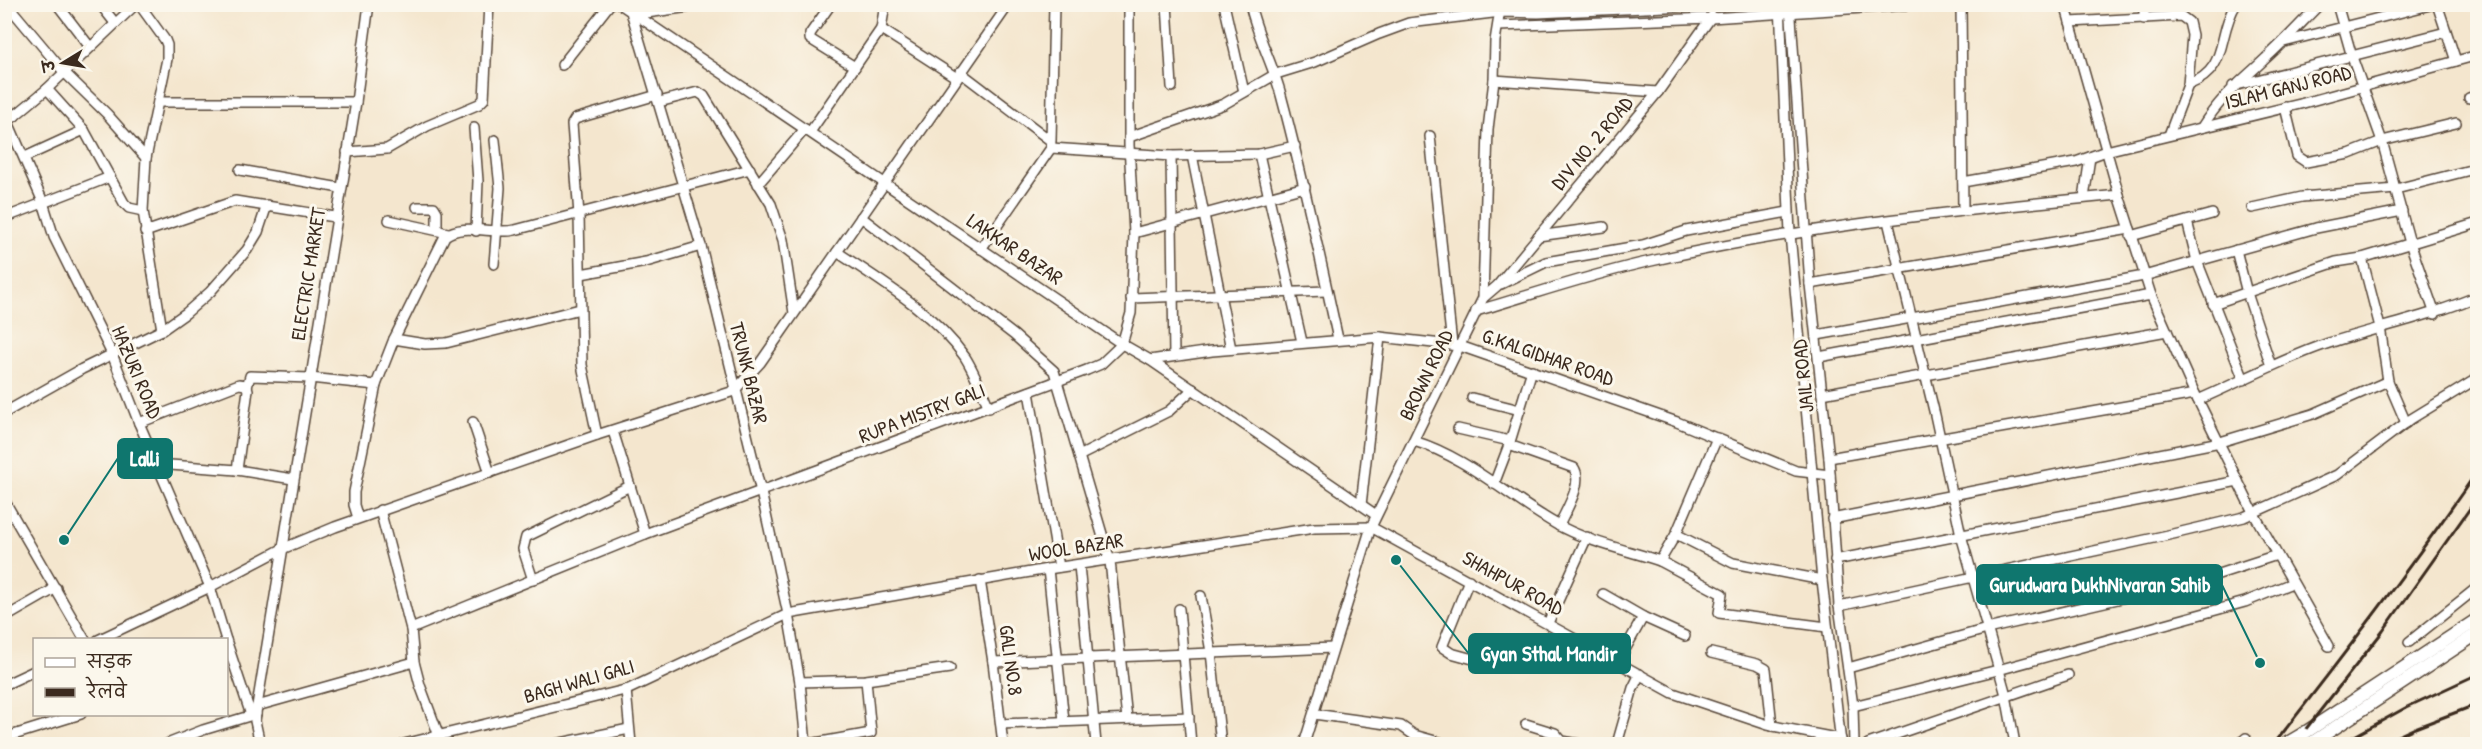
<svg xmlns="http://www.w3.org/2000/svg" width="2482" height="749" viewBox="0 0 2482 749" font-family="'Patrick Hand','Playpen Sans Deva',sans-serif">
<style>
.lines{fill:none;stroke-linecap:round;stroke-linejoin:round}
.minor-casing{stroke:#574638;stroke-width:12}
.major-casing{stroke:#574638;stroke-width:15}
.minor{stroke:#fff;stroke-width:9}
.major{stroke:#fff;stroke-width:12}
.rail{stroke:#3b2a1e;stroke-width:3}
.major-bridge-casing{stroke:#574638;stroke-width:15;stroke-linecap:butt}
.major-bridge{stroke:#fff;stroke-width:12}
.labels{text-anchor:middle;stroke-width:6;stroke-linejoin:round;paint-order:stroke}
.street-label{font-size:20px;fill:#3b2a1e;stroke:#fbf7ec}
.leader{fill:none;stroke:#0f766e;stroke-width:2}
.callout-dot{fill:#0f766e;stroke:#fbf7ec;stroke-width:2}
.callout{fill:#0f766e;stroke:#0f766e;stroke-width:2}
.callout-label{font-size:21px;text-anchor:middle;font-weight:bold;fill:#fff}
</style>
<rect width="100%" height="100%" fill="#fbf7ec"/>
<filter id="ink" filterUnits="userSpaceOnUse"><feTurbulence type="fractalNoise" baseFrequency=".0167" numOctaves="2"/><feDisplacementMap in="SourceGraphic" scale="12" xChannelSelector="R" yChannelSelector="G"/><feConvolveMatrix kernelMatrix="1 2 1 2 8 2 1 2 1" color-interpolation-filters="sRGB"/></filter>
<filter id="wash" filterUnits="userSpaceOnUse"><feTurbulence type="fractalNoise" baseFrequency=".008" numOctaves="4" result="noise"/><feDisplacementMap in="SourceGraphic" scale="24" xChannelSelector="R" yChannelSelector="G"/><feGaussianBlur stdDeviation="1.35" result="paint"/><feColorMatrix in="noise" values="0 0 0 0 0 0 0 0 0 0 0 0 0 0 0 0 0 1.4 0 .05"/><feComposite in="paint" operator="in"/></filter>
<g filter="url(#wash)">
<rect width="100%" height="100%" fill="#f4e6ce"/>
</g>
<g filter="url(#ink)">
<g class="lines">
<g class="minor-casing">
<g id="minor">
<polyline points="7,4 64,72 107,114 146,158"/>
<polyline points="57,4 90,47"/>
<polyline points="100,4 115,23"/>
<polyline points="139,4 165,40 167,45 167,59 146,158 143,211 162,330"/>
<polyline points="620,4 1122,344 1150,360 1376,515"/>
<polyline points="831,4 810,34 810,39 855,67"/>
<polyline points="1167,4 1172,87"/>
<polyline points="1224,4 1244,92"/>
<path d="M1250 4C1257 36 1273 64 1281 95 1303 176 1320 258 1338 339"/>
<polyline points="1780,4 1790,234 1822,580 1841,743"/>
<polyline points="1790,4 1810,284 1829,458 1839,606 1853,706 1854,744"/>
<polyline points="1961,4 1963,210"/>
<polyline points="2144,4 2144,19"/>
<polyline points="2337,4 2352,57 2382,141 2410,243 2435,314"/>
<polyline points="2437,4 2456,61"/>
<polyline points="632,15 701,246 761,492 788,614 800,682 806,744"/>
<polyline points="632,15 711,4"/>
<polyline points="2070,22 2181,16 2189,22 2192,35 2188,85 2169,135"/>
<polyline points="1498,26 1711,18 1925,4"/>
<polyline points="881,29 957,78"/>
<polyline points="2284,42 2434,4"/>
<polyline points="562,65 610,4"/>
<polyline points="960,72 1051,141 1054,4"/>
<polyline points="1494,80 1658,92"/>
<path d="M2188 85C2230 69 2216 36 2236 4"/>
<polyline points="2233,86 2446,32"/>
<polyline points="47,89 84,130 124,203 129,208 143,211"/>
<polyline points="2469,98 2478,95"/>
<polyline points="158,102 356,102"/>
<polyline points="659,102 698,92 704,96 771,204 783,240 794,313"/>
<polyline points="4,105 15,116"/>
<polyline points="2285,107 2297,156 2306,162 2349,154 2382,141 2456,123"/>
<polyline points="8,122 43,202 54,237 112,354 139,423 210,587 226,640"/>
<polyline points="5,124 47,89 136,4"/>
<path d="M2202 127C2222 95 2240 83 2266 58 2285 41 2302 22 2320 4"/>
<polyline points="474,128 478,181 476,231"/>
<polyline points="810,132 881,29 885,4"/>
<polyline points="1430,136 1452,345"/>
<polyline points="1129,137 1224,104 1276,74 1315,62 1379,34 1409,23 1501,12 1538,13 1730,4"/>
<polyline points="1051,148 1171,156 1259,154 1295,146"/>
<polyline points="347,152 387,149 427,126 479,104 484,99 489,4"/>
<polyline points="1259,154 1302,342"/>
<polyline points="1192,155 1231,349"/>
<polyline points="1171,156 1174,356"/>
<polyline points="25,157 84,130"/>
<polyline points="240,170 340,188"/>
<polyline points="1963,182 2076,162 2106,151 2300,104 2478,55"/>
<polyline points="758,184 805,129"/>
<polyline points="2119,195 2151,295 2195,394 2253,512 2329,646"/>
<polyline points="2084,198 2090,157"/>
<polyline points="417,207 434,207 437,212 437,230"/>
<polyline points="2252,208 2302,197 2396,189 2478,168"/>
<polyline points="861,217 1014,335 1054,371 1110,561 1127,719"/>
<polyline points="4,218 110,177"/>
<polyline points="389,220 448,233"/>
<polyline points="1888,221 1935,415 1961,535 2006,695 2015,744"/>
<polyline points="2187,221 2197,261 2244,380"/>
<polyline points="145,232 235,201 335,217"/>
<polyline points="1134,233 1305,187"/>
<polyline points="1538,236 1604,227"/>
<polyline points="2131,236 2212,214"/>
<polyline points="981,249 1051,148 1051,144"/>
<polyline points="2236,250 2247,293 2271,366"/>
<path d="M837 252C882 282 933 312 965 357 975 373 982 391 989 408"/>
<polyline points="2362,258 2380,327 2388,381 2406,423"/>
<polyline points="494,264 500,188 495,140"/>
<polyline points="581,274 646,262 701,246"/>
<polyline points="1501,284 1546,262 1643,245 1686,231 1788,212"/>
<polyline points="1810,284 2130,229"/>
<polyline points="1131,298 1327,291"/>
<polyline points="1483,298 1497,286 1658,92 1712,16"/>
<polyline points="2213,304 2336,262 2362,258 2478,223"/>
<path d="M1476 311C1534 294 1592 274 1651 261 1805 226 1962 210 2119 195L2065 4"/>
<polyline points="1817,335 2144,276 2316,228 2402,211"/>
<polyline points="394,339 425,344 446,343 580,309"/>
<polyline points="1819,357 2151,295"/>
<polyline points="1150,360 1212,351 1380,337 1460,346 1677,422 1796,471 1830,475"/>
<polyline points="247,387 250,376 310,378 376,385"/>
<polyline points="1029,392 1059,567"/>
<polyline points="1822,394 2167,331"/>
<polyline points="1472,398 1520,410"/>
<path d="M2198 400C2242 381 2284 358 2329 343 2378 327 2429 317 2478 296"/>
<polyline points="4,413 82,369 162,330 186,313 210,292 247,250 258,232 267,205"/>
<polyline points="473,422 490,473"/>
<polyline points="139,423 239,384 246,385 248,390 237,470"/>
<polyline points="1458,429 1510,441"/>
<polyline points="613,431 645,534"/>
<polyline points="597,435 582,365 579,215 572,124 575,119 657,95"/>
<polyline points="1717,438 1676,534 1733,563 1822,580"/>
<path d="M1414 441C1467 457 1508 497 1556 524 1587 542 1627 550 1660 561"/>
<path d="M1509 445 1574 468C1584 484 1565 511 1559 526"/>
<polyline points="1079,456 1169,411 1193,389"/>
<polyline points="1829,458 2195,394"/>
<polyline points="157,464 237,470 293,479"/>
<polyline points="1494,484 1509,445 1532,370"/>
<polyline points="4,500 85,640"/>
<polyline points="1361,505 1380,337"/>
<polyline points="380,510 411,629 414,662 420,685 442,744"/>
<path d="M358 518 354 505V492L376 385 394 339 445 236C463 222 493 235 515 230L750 169"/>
<polyline points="1832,519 2220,442 2313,414 2388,381"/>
<polyline points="1676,534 1660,561 1722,594 1719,613 1827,627"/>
<polyline points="1835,560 2238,481"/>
<polyline points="1079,565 1096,744"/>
<polyline points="1048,569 1064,721"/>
<polyline points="533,580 523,549 526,537 630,486"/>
<polyline points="980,580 993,662 1003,744"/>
<polyline points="1469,580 1442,647 1451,653 1491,664"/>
<polyline points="1603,594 1643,617 1618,662"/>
<polyline points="1201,596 1211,652 1221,744"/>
<polyline points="1839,606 2173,534 2244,517 2337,475 2411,419 2478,378"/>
<polyline points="1179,609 1191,744"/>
<polyline points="1643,617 1685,636"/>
<polyline points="4,618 56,588"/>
<polyline points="1548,623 1587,537"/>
<polyline points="411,629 645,534 1087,370 1101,364 1122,344 1131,313 1134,233 1129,145 1129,4"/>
<polyline points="98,640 210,587 282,549 335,527 597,435 734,391 760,363 1009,4"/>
<polyline points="226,640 251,715"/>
<polyline points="2409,642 2478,587"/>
<polyline points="1711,653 1757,664 1766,669 1772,726"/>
<polyline points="993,662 1333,648"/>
<polyline points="1848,668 1987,629 2200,580 2277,555"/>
<polyline points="800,682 866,680 950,668"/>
<polyline points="4,685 34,671"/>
<polyline points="626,690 631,744"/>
<polyline points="257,706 414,662"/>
<polyline points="1853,706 1998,670 2245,602 2292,583"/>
<polyline points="1314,714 1401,726 1414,735 1446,744"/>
<polyline points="1001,724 1189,717"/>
<polyline points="1526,724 1555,733 1562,741 1579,744"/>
<polyline points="4,738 81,714"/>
<polyline points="167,744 203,730 256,714"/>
<polyline points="260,744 255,721 257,706 356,102 369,4"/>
<polyline points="404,744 629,689 788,614 1048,569 1314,528 1371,527 1673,693 1768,725 1841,739"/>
<polyline points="556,744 629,729"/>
<polyline points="810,744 871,733 866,680"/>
<polyline points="1304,744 1371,527 1483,298 1488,129 1494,80 1495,41 1501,4"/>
<polyline points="1617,744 1633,688 1640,674"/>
<polyline points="1868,744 2068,675"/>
<polyline points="2239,744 2246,738"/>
</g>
</g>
<g class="major-casing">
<g id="major">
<polyline points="2303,734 2478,619"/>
<polyline points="2310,744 2478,633"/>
</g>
</g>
<use href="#minor" class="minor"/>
<use href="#major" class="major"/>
<g class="rail">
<path d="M2274 744C2344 655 2413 565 2478 470"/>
<polyline points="2294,744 2383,631 2478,497"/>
<polyline points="2340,744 2407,707 2478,674"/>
<polyline points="2380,744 2415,728 2478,704"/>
</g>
<g class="major-bridge-casing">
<polyline id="major-bridge" points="2286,744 2303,734"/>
</g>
<use href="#major-bridge" class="major-bridge"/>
</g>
</g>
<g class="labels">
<g class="street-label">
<text transform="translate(2288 87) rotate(-14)" y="7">ISLAM GANJ ROAD</text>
<text transform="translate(1592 143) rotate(-50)" y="7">DIV NO. 2 ROAD</text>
<text transform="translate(1015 249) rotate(34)" y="7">LAKKAR BAZAR</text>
<text transform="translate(308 274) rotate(-81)" y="7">ELECTRIC MARKET</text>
<text transform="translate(1548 357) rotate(19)" y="7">G.KALGIDHAR ROAD</text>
<text transform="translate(137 372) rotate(67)" y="7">HAZURI ROAD</text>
<text transform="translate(749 373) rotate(76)" y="7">TRUNK BAZAR</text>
<text transform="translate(1426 375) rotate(-64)" y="7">BROWN ROAD</text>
<text transform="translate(1803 376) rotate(-96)" y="7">JAIL ROAD</text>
<text transform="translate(922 413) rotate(-21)" y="7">RUPA MISTRY GALI</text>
<text transform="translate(1076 547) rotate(-9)" y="7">WOOL BAZAR</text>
<text transform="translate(1513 583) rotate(29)" y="7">SHAHPUR ROAD</text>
<text transform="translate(1011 660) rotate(82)" y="7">GALI NO.8</text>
<text transform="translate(579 681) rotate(-16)" y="7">BAGH WALI GALI</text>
</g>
</g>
<path class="leader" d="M64 540L118 458M2260 663L2222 585M1396 560L1469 654"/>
<g class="callout-dot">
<circle cx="64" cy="540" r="6"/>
<circle cx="2260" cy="663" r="6"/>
<circle cx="1396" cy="560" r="6"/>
</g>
<g class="callout">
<rect x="118" y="439" width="54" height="39" rx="6"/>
<rect x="1977" y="565" width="245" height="39" rx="6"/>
<rect x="1469" y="634" width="161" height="39" rx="6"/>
</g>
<g class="callout-label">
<text x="145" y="466">Lalli</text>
<text x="2100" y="592">Gurudwara DukhNivaran Sahib</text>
<text x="1549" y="661">Gyan Sthal Mandir</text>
</g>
<rect width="2482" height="749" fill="none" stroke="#fbf7ec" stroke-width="24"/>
<rect x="33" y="638" width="195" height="78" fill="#fbf7ec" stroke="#aea59a" stroke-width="1.5"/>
<rect x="45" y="658" width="30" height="9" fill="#ffffff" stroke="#aea59a" stroke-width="1.5"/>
<text x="87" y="668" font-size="18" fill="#3b2a1e">सड़क</text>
<rect x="45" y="688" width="30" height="9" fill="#3b2a1e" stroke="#aea59a" stroke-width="1.5"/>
<text x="87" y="698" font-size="18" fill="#3b2a1e">रेलवे</text>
<g transform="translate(63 63) rotate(259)" stroke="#fbf7ec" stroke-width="4.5" paint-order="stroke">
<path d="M0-4.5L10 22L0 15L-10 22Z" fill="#3b2a1e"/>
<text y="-9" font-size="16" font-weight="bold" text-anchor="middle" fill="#3b2a1e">उ</text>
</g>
</svg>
